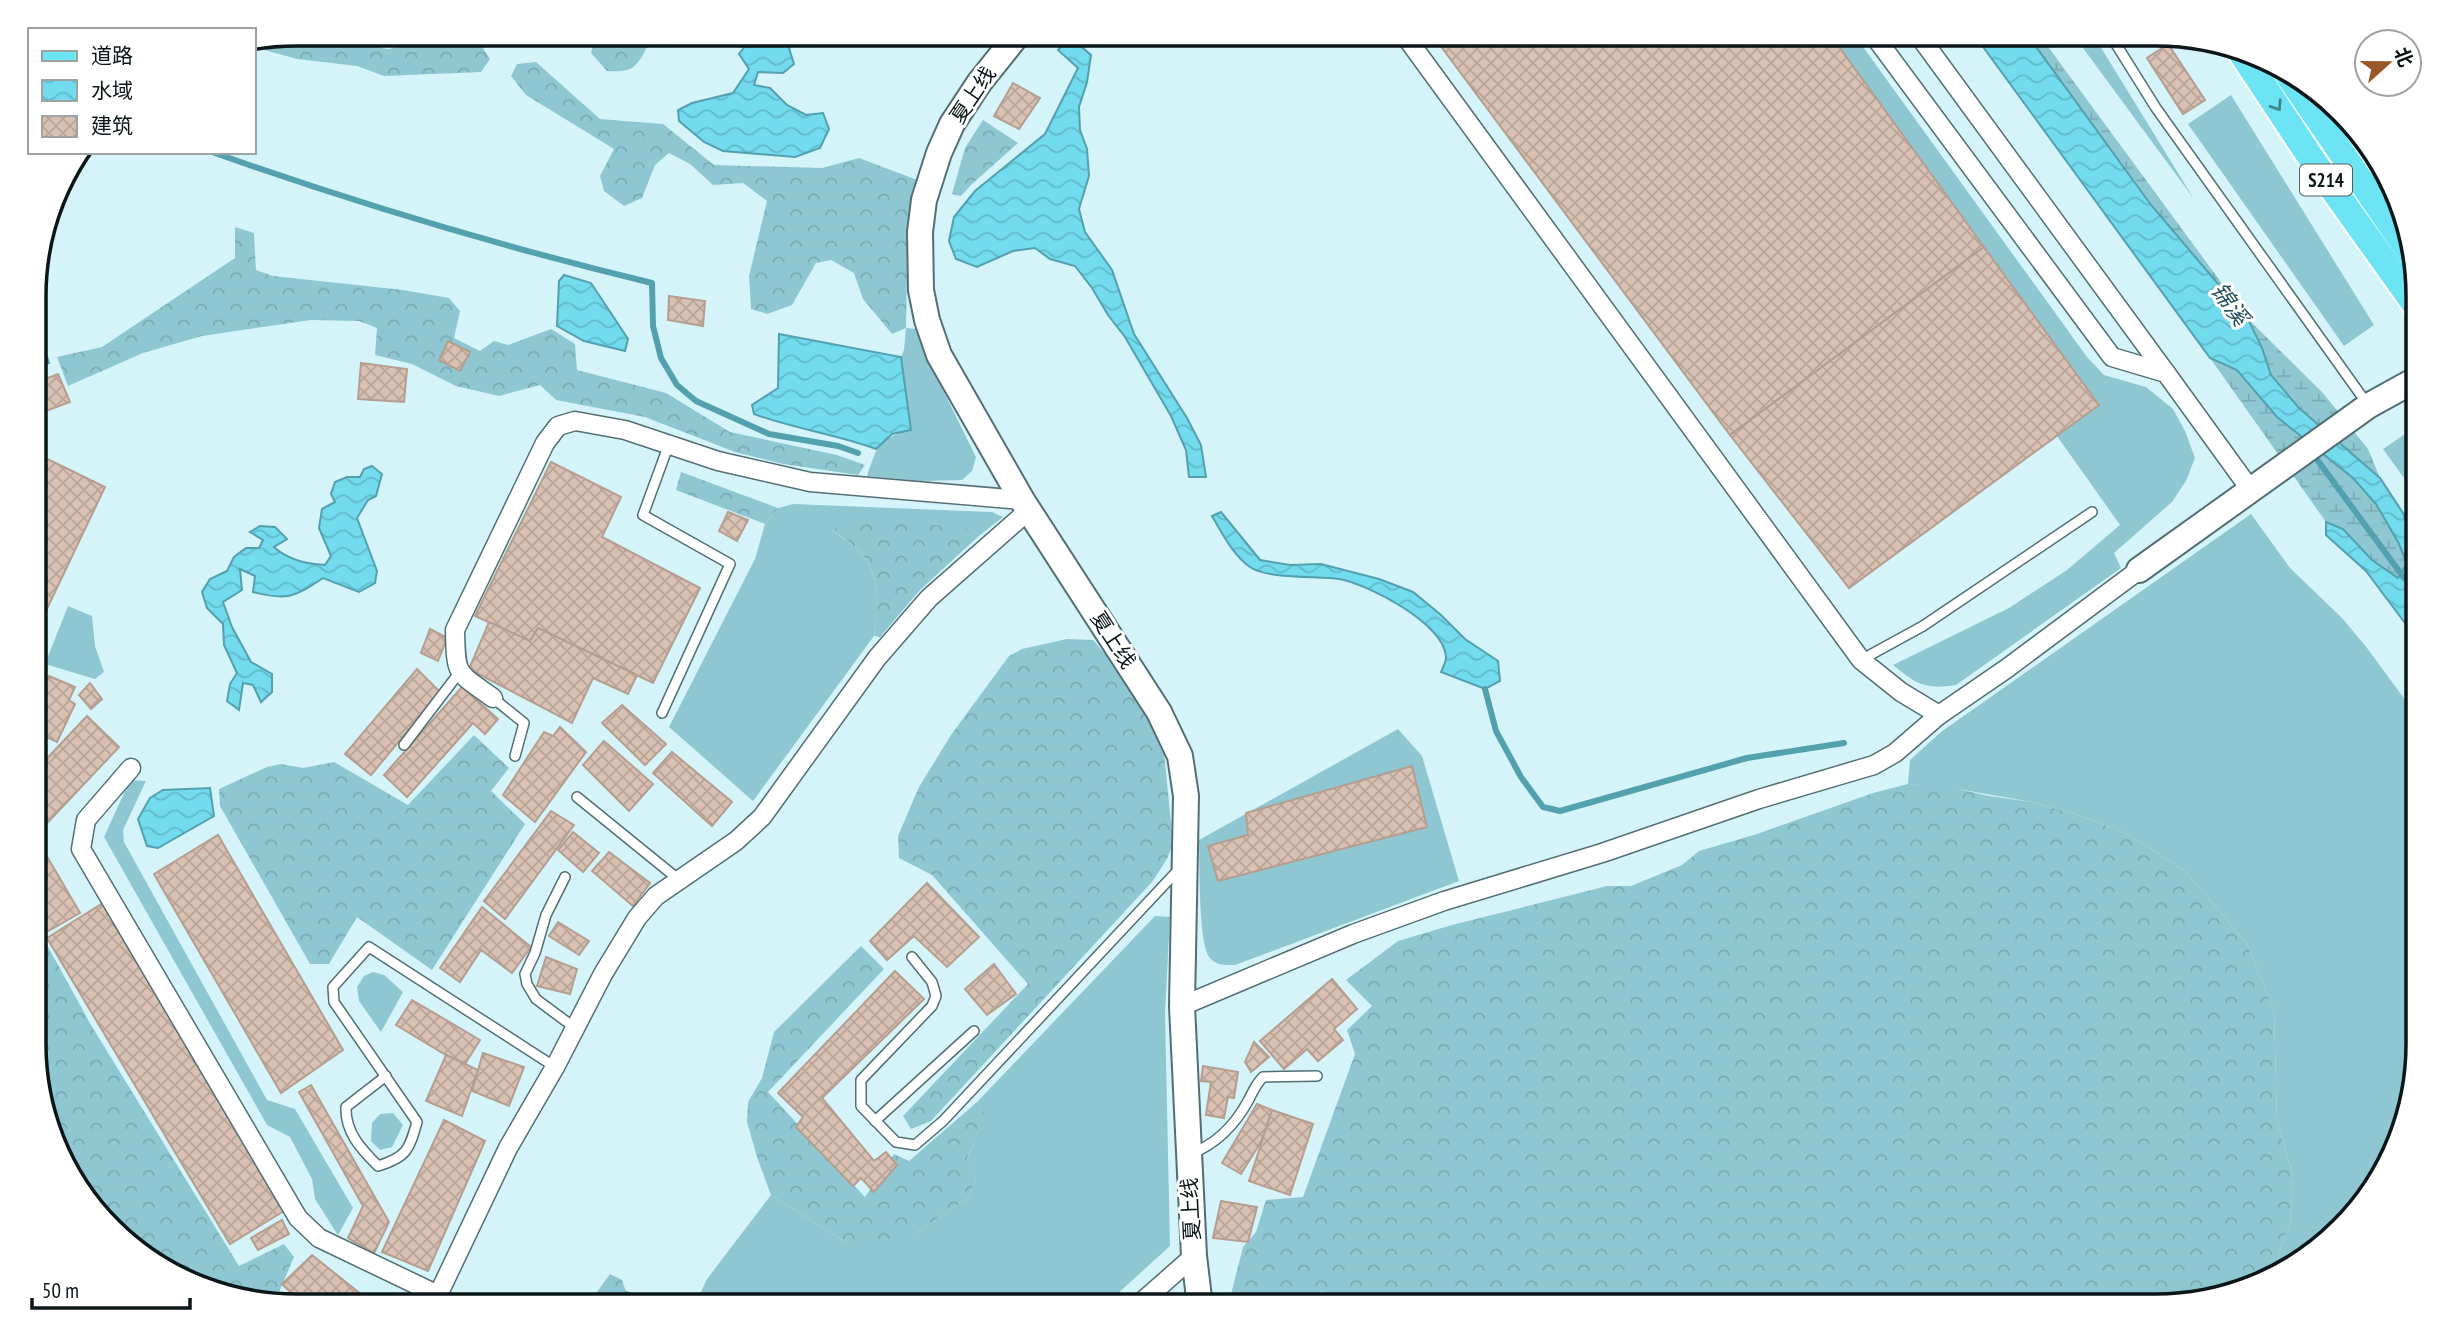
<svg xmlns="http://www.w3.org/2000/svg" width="2451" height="1340" viewBox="0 0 2451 1340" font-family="'PT Sans Narrow','Noto Sans SC',sans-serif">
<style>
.grass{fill:#8ec7d2}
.forest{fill:url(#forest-crowns)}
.wetland{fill:url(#wetland-marsh)}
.water{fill:url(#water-waves);stroke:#53a0ae;stroke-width:2}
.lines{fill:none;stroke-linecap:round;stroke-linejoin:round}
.stream{stroke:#53a0ae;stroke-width:6}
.building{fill:url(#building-cross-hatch);stroke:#b49e90;stroke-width:2}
.lane-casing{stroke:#536f74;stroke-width:12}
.street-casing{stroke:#536f74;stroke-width:21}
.secondary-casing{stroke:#536f74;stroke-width:28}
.primary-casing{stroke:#fff;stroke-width:30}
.lane{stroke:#fff;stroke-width:9}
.street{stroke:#fff;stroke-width:18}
.secondary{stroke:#fff;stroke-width:24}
.primary{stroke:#6ce4f4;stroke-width:26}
.oneway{stroke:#408791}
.labels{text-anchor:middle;stroke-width:6;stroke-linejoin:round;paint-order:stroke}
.shield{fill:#fff;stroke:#545c5d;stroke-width:2}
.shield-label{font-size:19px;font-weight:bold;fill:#0b1618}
.street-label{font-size:21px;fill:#0b1618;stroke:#fff}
.water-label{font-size:23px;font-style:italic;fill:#24525a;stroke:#fff}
.rim{fill:none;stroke:#0b1618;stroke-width:3.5}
</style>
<defs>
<pattern id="forest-crowns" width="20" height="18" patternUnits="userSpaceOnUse" patternTransform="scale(1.75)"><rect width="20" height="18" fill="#8ec7d2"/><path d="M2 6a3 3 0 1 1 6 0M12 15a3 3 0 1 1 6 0" fill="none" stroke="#79aab4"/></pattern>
<pattern id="wetland-marsh" width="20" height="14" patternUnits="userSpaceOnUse" patternTransform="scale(1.75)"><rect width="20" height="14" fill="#8ec7d2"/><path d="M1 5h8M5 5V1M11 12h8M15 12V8" fill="none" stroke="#79aab4"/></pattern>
<pattern id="water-waves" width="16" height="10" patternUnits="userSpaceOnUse" patternTransform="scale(1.75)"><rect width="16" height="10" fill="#72dbee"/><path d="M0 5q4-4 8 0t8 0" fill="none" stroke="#61bbcb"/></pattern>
<pattern id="building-cross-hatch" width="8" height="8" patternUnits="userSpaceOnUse" patternTransform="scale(1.75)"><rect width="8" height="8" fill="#d8c1b2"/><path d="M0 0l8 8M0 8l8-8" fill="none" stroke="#b8a598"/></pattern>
</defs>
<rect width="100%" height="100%" fill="#d5f4fa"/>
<g class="grass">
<path d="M1829 33H1853L2087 357 2104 375 2146 387 2173 409 2185 431 2195 458 2186 481 2172 502 2114 553 2121 568 1956 685C1925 690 1916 684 1893 665L2009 608 2067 570 2120 525 2057 436 2099 404Z"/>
<polygon points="2072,33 2092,33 2194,199"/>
<polygon points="2231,95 2374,325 2344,346 2188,124"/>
<path d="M906 328 917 329 937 378 976 457 972 471 962 480 922 481 867 476C877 447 878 438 911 430L901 357 904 350Z"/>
<polygon points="2417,426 2417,496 2383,449"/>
<path d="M793 504 992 512 1003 517 980 535 969 529 832 530C840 537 851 543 859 551 881 573 879 608 874 636L753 801 669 727 755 559 765 524 778 508Z"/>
<polygon points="2251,514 2290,568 2343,619 2367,648 2417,716 2417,1061 2383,1175 2301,1263 2281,1273 2278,1255 2290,1224 2293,1176 2277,1121 2274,1011 2247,943 2184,870 2125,833 2078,815 2032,802 1952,788 1908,784 1910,760 1941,732"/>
<polygon points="68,606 92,616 95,646 104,672 95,679 45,664"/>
<path d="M1398 729 1422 756 1459 881 1235 965C1225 965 1217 966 1210 958 1198 944 1200 862 1199 840Z"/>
<polygon points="130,780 146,781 123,830 124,842 267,1100 295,1109 353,1208 338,1235 315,1199 312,1179 290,1137 267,1125 104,837"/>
<polygon points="1155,916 1170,917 1165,1013 1170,1246 1103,1307 713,1307 700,1294 707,1279 771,1195 850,1245 916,1233 968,1198 976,1179 967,1160 985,1115 977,1102"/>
<polygon points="373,972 384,975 403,992 381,1032 359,1001 357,987 364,976"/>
<polygon points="393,1113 403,1125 392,1147 380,1150 371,1141 372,1123 380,1114"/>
<polygon points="1323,1291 1333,1306 1298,1306"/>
</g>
<g class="forest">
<polygon points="295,33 317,33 320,37 388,49 460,37 481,45 490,59 481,72 384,76 357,66 297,59 254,47 254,41"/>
<path d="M596 33H706L670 45H648C637 67 633 73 607 71L591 53Z"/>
<polygon points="536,62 600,119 663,124 714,165 822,168 859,158 920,181 908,219 906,328 892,334 863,299 854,273 831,260 816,263 792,305 767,314 751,309 749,276 767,201 743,183 713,185 690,164 669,153 655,165 642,198 624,206 604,191 600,176 614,149 526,95 511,76 517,64"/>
<polygon points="983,120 1018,143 971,185 961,196 952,194 965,148"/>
<polygon points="2350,128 2374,150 2389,180"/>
<polygon points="235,227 254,233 256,270 273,276 403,290 449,298 460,311 454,338 480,351 494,341 508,345 551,329 575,344 577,370 666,393 730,432 837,455 865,465 858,475 783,464 735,452 645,417 556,400 540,385 499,396 456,386 412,364 375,355 377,328 359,321 311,320 202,336 143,353 68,386 57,357 102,347 235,258"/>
<polygon points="681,472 778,508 765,524 676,490"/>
<path d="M873 518 969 529 980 535 920 590 880 637 874 636C879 608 881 573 859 551 851 543 841 537 832 530L856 519Z"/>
<polygon points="1067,639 1093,640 1107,656 1137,699 1164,752 1173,844 1167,859 1152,882 931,1121 911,1129 903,1116 1028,984 932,875 899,858 898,836 919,787 951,735 1009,656 1022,649"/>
<polygon points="474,735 509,768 491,791 525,824 432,970 357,917 329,964 310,964 220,806 219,789 267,767 281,764 303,768 334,762 408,805"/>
<polygon points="1908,784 1945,786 1989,796 2032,802 2078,815 2125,833 2184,870 2247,943 2274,1011 2277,1121 2293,1176 2290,1224 2278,1255 2281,1273 2240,1293 2172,1306 1333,1306 1322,1291 1298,1306 1228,1306 1243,1247 1256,1232 1266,1200 1303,1197 1355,1054 1347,1030 1372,1006 1346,980 1398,941 1452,925 1607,886 1631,886 1682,865 1699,851 1757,834 1873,793"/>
<polygon points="35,923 91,1025 239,1266 284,1244 294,1257 274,1304 228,1298 165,1272 78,1191 35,1079"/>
<polygon points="861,946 884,969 768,1092 865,1197 894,1154 909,1161 977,1102 986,1115 967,1159 976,1179 968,1198 916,1233 881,1246 850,1245 771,1195 757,1157 747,1122 748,1102 762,1078 774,1032"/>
<polygon points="610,1274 622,1280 626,1292 614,1307 586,1307"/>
</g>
<g class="wetland">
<polygon points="2026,33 2038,33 2248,319 2322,392 2368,449 2380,478 2299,408 2271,375 2262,348 2248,319 2151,205"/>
<polygon points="2210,358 2237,370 2277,417 2353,478 2376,504 2398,542 2407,563 2398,579 2372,560 2343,529 2326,522"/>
</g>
<g class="water">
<polygon points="768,33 780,36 788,45 794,64 783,73 758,72 754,85 770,88 787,105 806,115 823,113 829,129 820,148 795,157 723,151 704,142 679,121 678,110 692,103 733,93 749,69 739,54 750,40"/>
<polygon points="1973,33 2026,33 2151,205 2248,319 2262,348 2271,375 2299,408 2380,478 2403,513 2417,549 2417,639 2366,571 2326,535 2326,522 2343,529 2372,560 2398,578 2407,563 2398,542 2376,504 2353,478 2277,417 2237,370 2210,358"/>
<polygon points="1070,37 1091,55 1087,82 1079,107 1080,130 1087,149 1089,176 1079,209 1085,232 1112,270 1134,334 1187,418 1201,445 1206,477 1189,477 1186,450 1171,416 1125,337 1108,315 1092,288 1075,266 1050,259 1035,248 1013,251 977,267 956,259 949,241 954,217 975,191 1045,134 1078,68 1058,50"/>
<polygon points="564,275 591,283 628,339 625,351 584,341 557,326 559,281"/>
<polygon points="35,319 49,363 35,369"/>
<path d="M779 334 901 357 911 430 892 434 876 449C836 434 794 429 754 414L752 405 778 388Z"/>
<path d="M372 466 382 474 376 496 368 500 357 518 377 571 375 583 359 592 323 578C295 597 287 601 253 592L255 576 240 569 242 590 223 602 232 627 251 662 272 674V692L261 702 253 685 243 683 239 710 227 701 230 684 237 673 224 645 223 624 207 608 202 592 210 579 227 571 234 557 246 548H259L263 540 250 532 260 526 275 527 287 539 274 547C288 560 306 564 325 565L331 556 319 528 322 509 335 502 331 494 335 482 347 477H360L364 469Z"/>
<path d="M1221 512 1260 560 1290 565 1321 564 1379 579 1413 592 1441 615 1465 639 1498 661 1500 681 1485 689 1441 672C1443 668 1446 661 1446 657 1445 624 1368 584 1339 579 1318 576 1266 579 1250 567 1233 555 1222 533 1212 516Z"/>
<polygon points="210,788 214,816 158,848 147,846 138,819 150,798 163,790"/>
<polygon points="626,1292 644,1298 653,1307 614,1307"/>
</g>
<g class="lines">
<g class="stream">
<path d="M212 152C356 203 503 247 652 283L653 326 661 358 677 385 696 401 769 434 838 446 858 453"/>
<polyline points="2313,454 2404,578"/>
<polyline points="1485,689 1496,731 1521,777 1543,807 1560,811 1747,758 1844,743"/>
</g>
</g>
<g class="building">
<polygon points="1431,33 1829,33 1984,247 1730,435"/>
<polygon points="2130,33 2155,33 2138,44"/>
<polygon points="2168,44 2205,100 2183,114 2147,58"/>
<polygon points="1013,83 1040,98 1019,129 994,116"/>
<polygon points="1984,247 2099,405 1849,588 1730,435"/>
<polygon points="669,296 705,301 703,326 668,320"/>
<polygon points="448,341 470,352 460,371 439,360"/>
<polygon points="361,363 407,369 404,402 358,399"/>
<polygon points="58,374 70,402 35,415 35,383"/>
<polygon points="37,454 105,487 35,634 35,457"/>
<polygon points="551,462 621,497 602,537 700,588 653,683 538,628 530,641 475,616"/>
<polygon points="728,512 748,520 737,541 719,531"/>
<polygon points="489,622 530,641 538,628 637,675 628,694 593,678 572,723 469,669"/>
<polygon points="430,629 447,638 438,661 421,653"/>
<polygon points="417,669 440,692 371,775 345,754"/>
<polygon points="49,676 75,687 69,700 75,704 57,742 35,732 35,699"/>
<polygon points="90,683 102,699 91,709 79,695"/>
<polygon points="462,687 498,719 485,734 473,723 407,797 384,775"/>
<polygon points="622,705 666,744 645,765 602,723"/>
<polygon points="87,716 119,747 35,836 35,771"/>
<polygon points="560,727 586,752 535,822 503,795 544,732 553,736"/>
<polygon points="604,741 653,784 629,811 583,765"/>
<polygon points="672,752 732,802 712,826 653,773"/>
<polygon points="1412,766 1427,827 1218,881 1208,846 1248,835 1246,813"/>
<polygon points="551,811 574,825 505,919 484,901"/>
<polygon points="573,832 599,853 583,872 558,850"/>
<polygon points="218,835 343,1050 281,1093 154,874"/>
<polygon points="609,852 650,883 633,906 592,871"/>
<polygon points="45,853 80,913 45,933 35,916 35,857"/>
<polygon points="927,883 979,937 947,967 914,936 887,960 870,941"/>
<polygon points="103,903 284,1211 230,1244 47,938"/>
<polygon points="482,907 531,947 512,973 481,950 460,982 440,968"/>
<polygon points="558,922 589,941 579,955 549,936"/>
<polygon points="546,957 577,969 570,994 537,986"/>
<polygon points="994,964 1016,994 987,1015 965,989"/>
<polygon points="895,971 924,999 822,1098 874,1161 886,1152 897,1165 874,1192 861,1178 853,1186 796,1127 803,1117 778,1093"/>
<polygon points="1332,979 1357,1009 1334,1029 1343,1040 1318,1061 1307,1049 1284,1069 1260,1041"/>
<polygon points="412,1000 480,1040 465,1064 446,1055 396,1025"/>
<polygon points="1254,1042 1269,1057 1251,1072 1245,1062"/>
<polygon points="483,1053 524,1067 509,1106 472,1091"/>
<polygon points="446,1055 478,1070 462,1116 426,1101"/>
<polygon points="1203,1066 1238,1072 1234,1098 1228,1097 1224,1118 1206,1115 1211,1082 1201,1081"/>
<polygon points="311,1085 389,1222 374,1253 348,1238 363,1206 299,1092"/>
<polygon points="1257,1104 1272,1110 1262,1140 1241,1174 1222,1163"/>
<polygon points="1272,1110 1313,1124 1290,1195 1249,1181"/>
<polygon points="444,1120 485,1141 428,1271 382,1252"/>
<polygon points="1221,1201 1257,1207 1248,1242 1213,1238"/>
<polygon points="282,1220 289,1234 258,1250 251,1238"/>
<polygon points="312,1255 367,1299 361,1307 306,1307 282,1284"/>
</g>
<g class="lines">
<g class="lane-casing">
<g id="lane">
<polyline points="2109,33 2156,108 2368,405"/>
<polyline points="1861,660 1923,626 2092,512"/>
<polyline points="493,698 524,723 515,756"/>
<polyline points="662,713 730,564 643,515 669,444"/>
<polyline points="404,745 459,673"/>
<polyline points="577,797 678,879"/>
<polyline points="565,877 546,915 535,953 525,974 527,984 536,999 575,1028"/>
<polyline points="912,957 932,982 936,996 932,1006 861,1080 861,1106 896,1142 915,1145 943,1121 1180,868"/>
<path d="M386 1076 346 1107C345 1132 361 1149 378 1166 407 1157 409 1150 417 1122L334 1002 333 987 369 947 555 1067"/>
<polyline points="875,1121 974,1031"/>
<path d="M1190 1154C1215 1145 1235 1125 1248 1101 1253 1092 1255 1085 1263 1077L1317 1076"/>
</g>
</g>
<g class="street-casing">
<g id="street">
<polyline points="1403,33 1861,660 1901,692 1939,715 2006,669 2139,570"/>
<polyline points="1872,33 2112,357 2166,373 2250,489"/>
<polyline points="1917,33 2166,373"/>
<path d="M493 698C456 671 456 677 455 630L545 443 558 426 575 421 625 430 718 461 810 482 1022 500"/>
<polyline points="131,768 86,820 81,849 298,1218 319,1238 438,1295"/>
<polyline points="1182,1006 1353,934 1444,901 1602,853 1759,799 1874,765 1895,753 1939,715"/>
<polyline points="428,1307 438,1295 508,1148 555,1067 603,974 637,918 656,896 736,841 762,817 877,658 929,598 1029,510"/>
<polyline points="1136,1307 1194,1256"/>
</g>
</g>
<g class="secondary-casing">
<g id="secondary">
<polyline points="1019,33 979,83 952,124 939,153 924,200 920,232 921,290 927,320 939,355 1022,500 1159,712 1180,756 1186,796 1182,1006 1194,1256 1200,1306"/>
<polyline points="2139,570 2368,406 2417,379"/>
</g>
</g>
<g class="primary-casing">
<g id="primary">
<polyline points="2239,49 2315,164 2417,307"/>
<polyline points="2282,66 2413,257"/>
</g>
</g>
<use href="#lane" class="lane"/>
<use href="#street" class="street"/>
<use href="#secondary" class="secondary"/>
<use href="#primary" class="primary"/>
</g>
<defs><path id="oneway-chevron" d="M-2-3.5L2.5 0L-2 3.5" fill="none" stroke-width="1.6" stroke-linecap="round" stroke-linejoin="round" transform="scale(1.75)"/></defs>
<use class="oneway" href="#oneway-chevron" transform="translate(2277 106) rotate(57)"/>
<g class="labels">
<rect class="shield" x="2300" y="164.5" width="52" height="31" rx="5"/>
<g class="shield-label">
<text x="2326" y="187">S214</text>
</g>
<g class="street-label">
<text transform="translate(973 95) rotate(-56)" y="7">夏上线</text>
<text transform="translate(1113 640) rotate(57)" y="7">夏上线</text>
<text transform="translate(1191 1209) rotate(-93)" y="7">夏上线</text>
</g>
<g class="water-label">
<text transform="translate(2230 304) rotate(54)" y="8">锦溪</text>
</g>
</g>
<path d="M0 0H2451V1340H0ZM296 46H2156A250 250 0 0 1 2406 296V1044A250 250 0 0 1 2156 1294H296A250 250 0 0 1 46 1044V296A250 250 0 0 1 296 46Z" fill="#fff" fill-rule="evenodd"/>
<path class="rim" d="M296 46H2156A250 250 0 0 1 2406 296V1044A250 250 0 0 1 2156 1294H296A250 250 0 0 1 46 1044V296A250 250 0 0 1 296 46Z"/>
<rect x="28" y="28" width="228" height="126" fill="#ffffff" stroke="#9da2a3" stroke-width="2"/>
<rect x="42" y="51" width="35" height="10" fill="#6ce4f4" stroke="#9da2a3" stroke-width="2"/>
<text x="91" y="63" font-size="21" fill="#0b1618">道路</text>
<rect x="42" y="80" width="35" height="21" fill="url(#water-waves)" stroke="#9da2a3" stroke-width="2"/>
<text x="91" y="98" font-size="21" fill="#0b1618">水域</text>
<rect x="42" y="116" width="35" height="21" fill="url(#building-cross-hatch)" stroke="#9da2a3" stroke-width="2"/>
<text x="91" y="133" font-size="21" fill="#0b1618">建筑</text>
<g transform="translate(2388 63) rotate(69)"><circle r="33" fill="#ffffff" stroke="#9da2a3" stroke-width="2"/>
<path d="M0-5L12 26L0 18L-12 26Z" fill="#9a5727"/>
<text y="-10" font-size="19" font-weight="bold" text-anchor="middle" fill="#0b1618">北</text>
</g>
<path d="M32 1298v10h158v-10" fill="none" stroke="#0b1618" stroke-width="3.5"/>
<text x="42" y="1298" font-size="21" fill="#0b1618" stroke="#ffffff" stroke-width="5" paint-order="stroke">50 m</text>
</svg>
